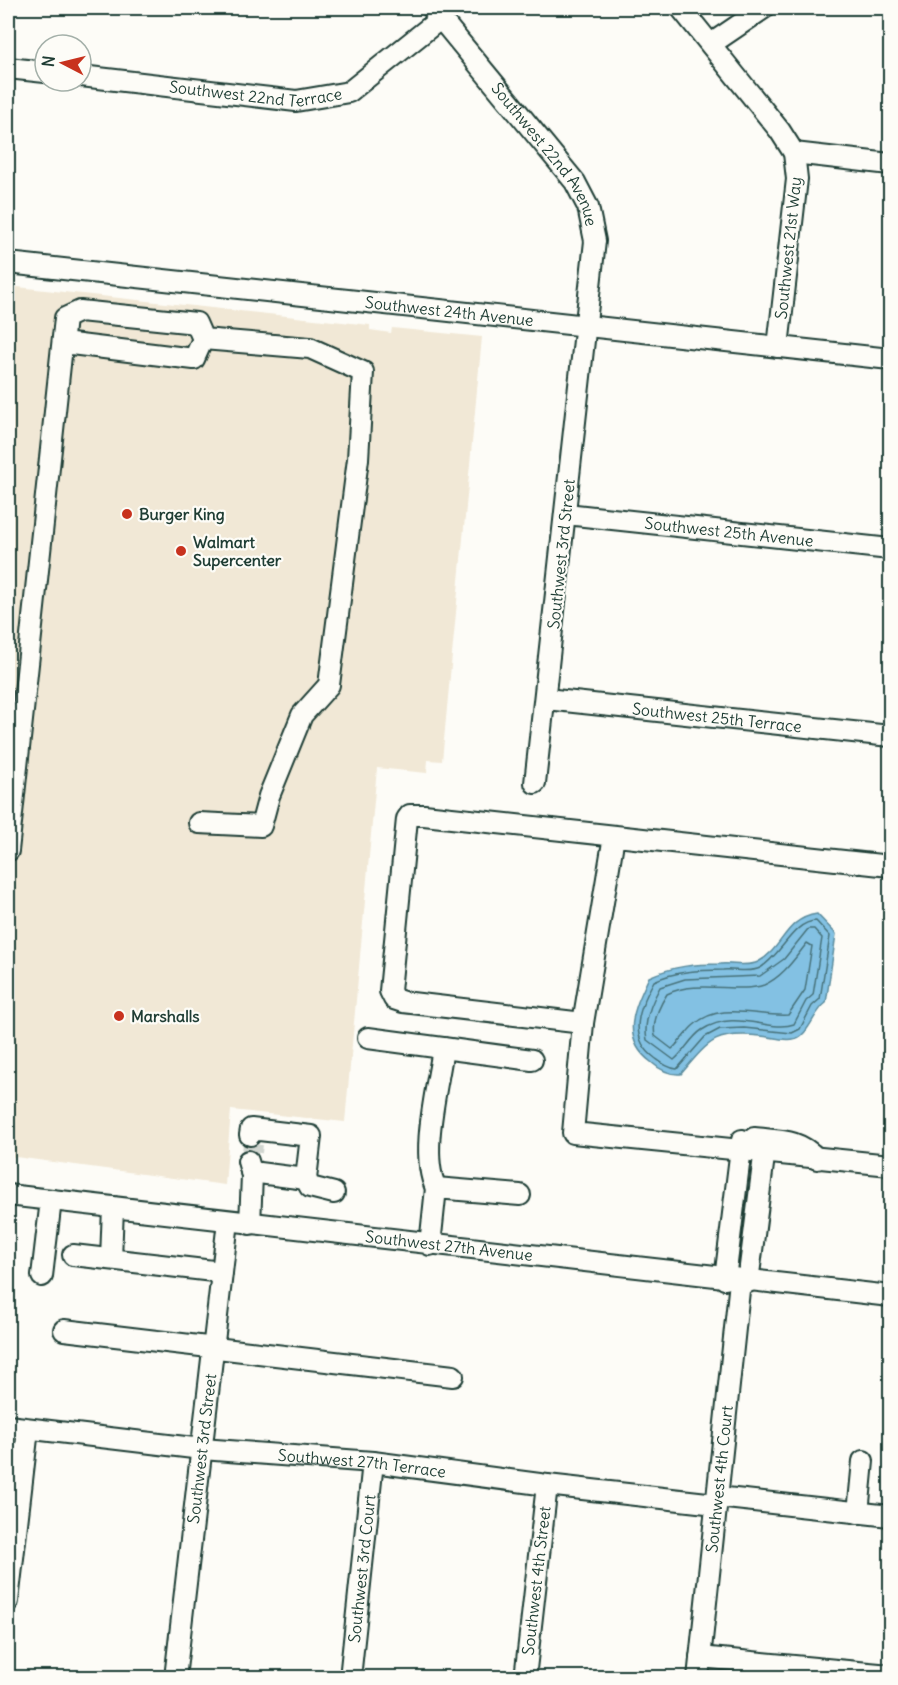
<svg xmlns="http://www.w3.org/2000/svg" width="898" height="1685" viewBox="0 0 898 1685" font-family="Delius,sans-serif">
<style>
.built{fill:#f1e8d6}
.water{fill:#83c1e3;stroke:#5b8c9d;stroke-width:1.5}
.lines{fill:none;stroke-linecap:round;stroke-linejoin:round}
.shore{stroke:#47727a;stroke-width:1.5}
.minor-tunnel{stroke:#d1d6d0;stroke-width:20;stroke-dasharray:20 10;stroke-linecap:butt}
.minor-casing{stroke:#1f3d34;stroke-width:24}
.minor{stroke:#fdfcf7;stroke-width:20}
.poi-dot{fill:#c8321e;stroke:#fdfcf7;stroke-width:2}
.labels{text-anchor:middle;stroke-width:4.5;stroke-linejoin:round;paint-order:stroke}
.street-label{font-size:16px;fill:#1f3d34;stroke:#fdfcf7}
.poi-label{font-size:16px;font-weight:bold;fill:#1f3d34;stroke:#fdfcf7;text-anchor:start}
</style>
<rect width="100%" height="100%" fill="#fdfcf7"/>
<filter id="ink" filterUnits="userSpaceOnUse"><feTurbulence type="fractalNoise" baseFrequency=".0167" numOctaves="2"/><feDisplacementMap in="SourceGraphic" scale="12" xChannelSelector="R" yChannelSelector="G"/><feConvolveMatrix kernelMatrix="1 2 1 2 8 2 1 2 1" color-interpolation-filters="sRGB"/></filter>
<g filter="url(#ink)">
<polygon class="built" points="8,286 370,325 370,330 391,333 392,328 482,337 442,761 428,760 427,773 377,768 345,1122 231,1110 225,1185 8,1156"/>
<path class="water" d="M817 914 836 934 826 1003C813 1012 809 1037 793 1039 784 1041 771 1037 761 1036 715 1031 709 1041 681 1074 669 1075 660 1070 651 1062 619 1038 635 1007 649 977 673 966 695 964 721 964 732 963 749 967 758 962 784 948 784 919 817 914Z"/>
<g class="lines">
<g class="shore">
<path d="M816 921 830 936 820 999 812 1006 800 1029 792 1033 744 1028 720 1029 705 1037 677 1069C668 1068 662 1063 655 1058 627 1037 639 1008 654 981 676 971 699 970 723 970 734 969 751 973 760 968 781 956 793 921 816 921Z"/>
<path d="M808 929H814L822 938 813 995 806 1001 794 1024C769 1033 736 1008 702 1030 691 1037 684 1052 674 1060L647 1040C643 1022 651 1003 660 987L685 979 760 976 784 959Z"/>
<path d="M807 943 812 946 805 990 788 1015C757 1017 720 1001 694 1025 686 1032 680 1042 672 1049L655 1036C652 1022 660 1005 667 994 697 979 738 994 764 985 783 977 795 958 807 943Z"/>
</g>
<polyline class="minor-tunnel" points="252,1152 253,1144"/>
<g class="minor-casing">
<g id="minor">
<path id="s1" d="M432 8 575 182 588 207 595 241 535 783"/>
<polyline points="681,8 780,131 794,153 797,179 778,347"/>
<polyline points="711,44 764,8"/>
<polyline points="8,68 45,72"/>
<path id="s2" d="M81 76 296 101 349 92 440 19"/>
<polyline points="794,153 890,164"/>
<path id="s3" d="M8 263 890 359"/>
<polyline points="63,343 194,359 203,339"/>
<path id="s4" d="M566 514 890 549"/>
<path id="s5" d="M546 699 890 736"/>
<polyline points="614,836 583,1023 403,1002 394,999 390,991 407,819 410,815 424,815 890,866"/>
<polyline points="8,851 65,318 80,311 196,323 203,339 310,348 363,372 358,459 329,685 302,715 269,796 261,826 199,823"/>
<polyline points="583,1023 573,1133 890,1165"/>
<path d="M368 1038 443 1048C438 1086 419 1154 436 1188"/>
<polyline points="443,1048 532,1060"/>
<polyline points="250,1135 251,1129 311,1136 306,1179 251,1172"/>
<path d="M754 1138C780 1141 799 1139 817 1159"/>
<polyline points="248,1161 252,1175 250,1224"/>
<polyline points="306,1179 310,1187 334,1193"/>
<path id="s6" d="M8 1195 890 1296"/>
<polyline points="430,1245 436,1188 520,1195"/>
<polyline points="73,1255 222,1272"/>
<polyline points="111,1259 113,1207"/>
<polyline points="42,1276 51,1200"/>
<polyline points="725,1279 742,1140"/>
<polyline points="748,1282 766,1141"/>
<polyline points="64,1330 453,1376"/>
<path id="s7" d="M8 1426 202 1449 373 1462 547 1485 716 1504"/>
<polyline points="717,1497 890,1516"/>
<polyline points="858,1513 863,1461"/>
<polyline points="8,1601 28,1429"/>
<polyline points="700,1657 890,1675"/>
<path id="s8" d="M175 1678 228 1221"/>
<path id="s9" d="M350 1678 373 1462"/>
<path id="s10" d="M525 1678 547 1485"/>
<path id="s11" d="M698 1678 740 1281"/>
</g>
</g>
<use href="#minor" class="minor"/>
</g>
</g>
<g class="poi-dot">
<circle cx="127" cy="514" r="6"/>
<circle cx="181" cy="551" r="6"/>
<circle cx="119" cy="1016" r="6"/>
</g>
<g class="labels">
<g class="street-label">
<text dy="6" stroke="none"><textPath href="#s2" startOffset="176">Southwest 22nd Terrace</textPath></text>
<text dy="6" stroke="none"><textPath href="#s1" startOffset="186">Southwest 22nd Avenue</textPath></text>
<text transform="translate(788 248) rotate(-84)" y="6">Southwest 21st Way</text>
<text dy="6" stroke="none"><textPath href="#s3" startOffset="444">Southwest 24th Avenue</textPath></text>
<text dy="6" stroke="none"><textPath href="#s4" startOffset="164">Southwest 25th Avenue</textPath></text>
<text transform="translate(561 554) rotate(-84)" y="6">Southwest 3rd Street</text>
<text dy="6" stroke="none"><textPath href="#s5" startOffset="172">Southwest 25th Terrace</textPath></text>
<text dy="6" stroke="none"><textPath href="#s6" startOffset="444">Southwest 27th Avenue</textPath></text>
<text dy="6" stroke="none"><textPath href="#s8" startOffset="231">Southwest 3rd Street</textPath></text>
<text dy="6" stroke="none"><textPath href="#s7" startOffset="356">Southwest 27th Terrace</textPath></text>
<text dy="6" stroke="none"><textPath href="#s11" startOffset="200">Southwest 4th Court</textPath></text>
<text dy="6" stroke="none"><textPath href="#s9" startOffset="110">Southwest 3rd Court</textPath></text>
<text dy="6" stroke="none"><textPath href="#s10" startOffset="98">Southwest 4th Street</textPath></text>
</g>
<g class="poi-label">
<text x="139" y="520">Burger King</text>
<text x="193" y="548">Walmart<tspan x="193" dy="18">Supercenter</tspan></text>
<text x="131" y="1022">Marshalls</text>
</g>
</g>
<rect width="898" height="1685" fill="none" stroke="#fdfcf7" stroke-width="30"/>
<rect x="15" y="15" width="868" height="1655" fill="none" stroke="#1f3d34" stroke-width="2" filter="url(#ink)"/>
<g transform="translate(63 63) rotate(277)"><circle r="28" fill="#fdfcf7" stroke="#a4b0a9" stroke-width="1.5"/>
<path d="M0-4.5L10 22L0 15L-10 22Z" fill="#c8321e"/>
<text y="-9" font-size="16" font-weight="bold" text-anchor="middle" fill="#1f3d34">N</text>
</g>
</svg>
